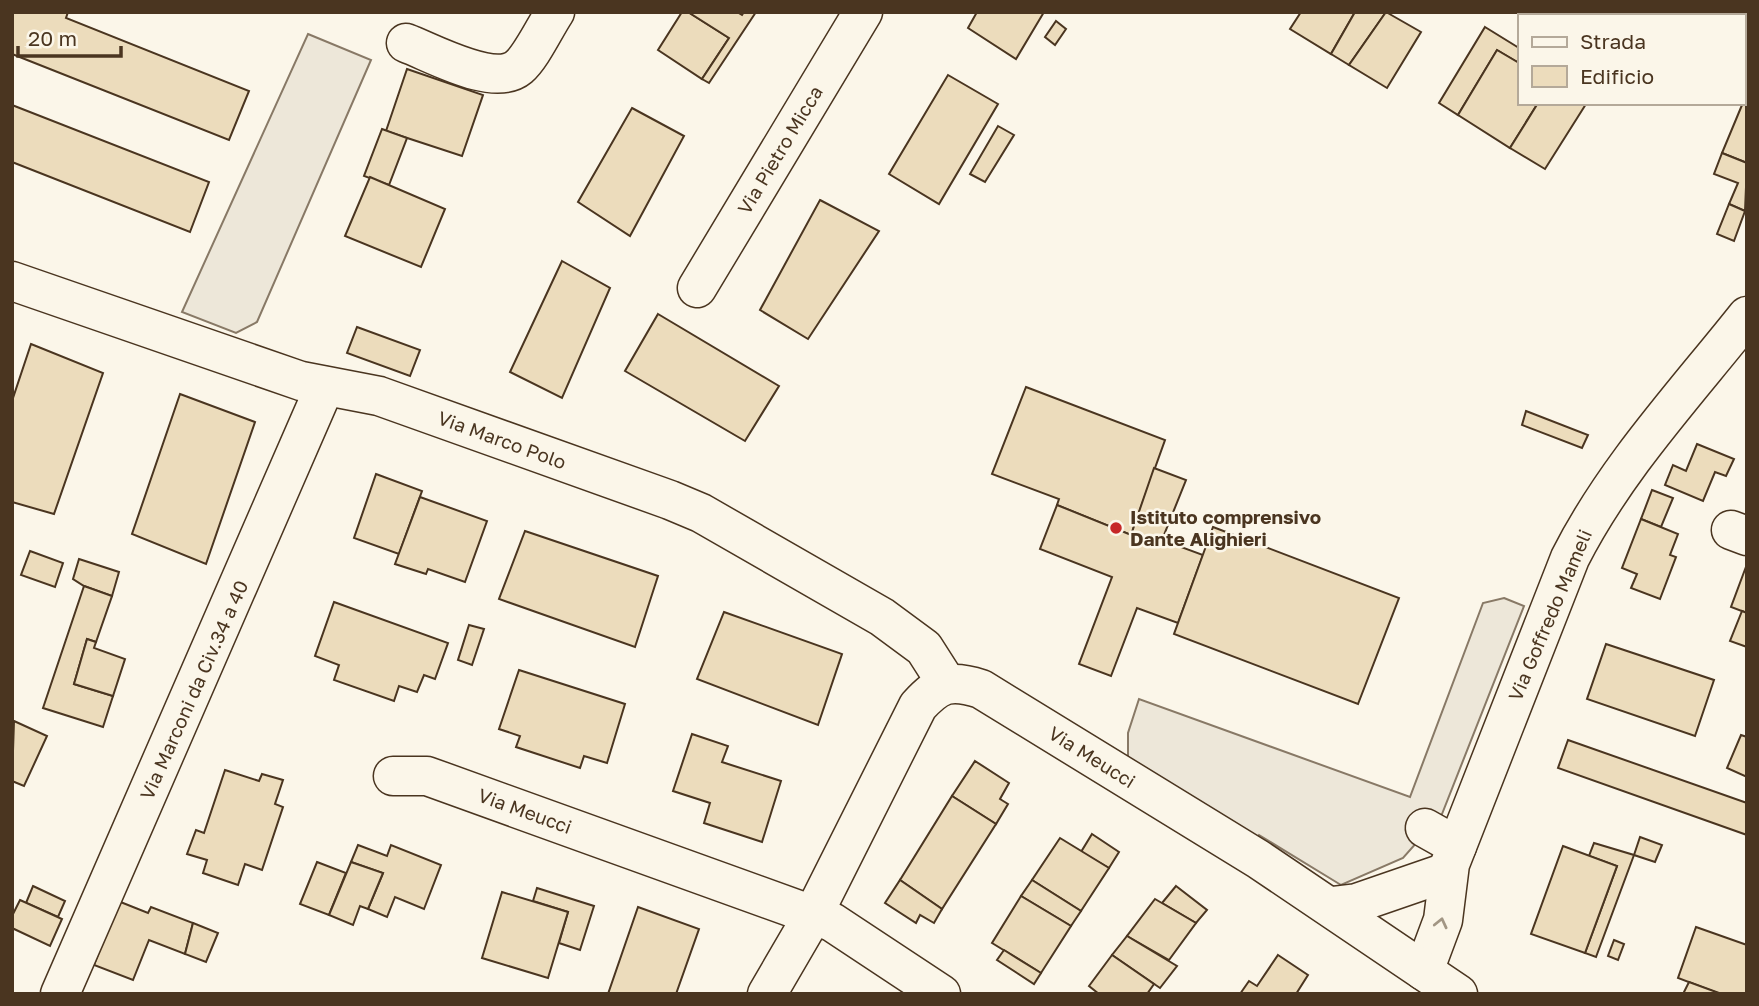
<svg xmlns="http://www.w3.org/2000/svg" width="1759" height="1006" viewBox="0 0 1759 1006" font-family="'Golos Text',sans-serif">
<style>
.parking{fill:#ede7d9;stroke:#887966;stroke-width:2}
.building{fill:#ecdcbc;stroke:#4a3520;stroke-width:2}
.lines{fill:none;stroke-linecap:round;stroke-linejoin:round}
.minor-casing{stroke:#4a3520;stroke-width:41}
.minor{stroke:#fbf6e9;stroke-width:38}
.oneway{stroke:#a29684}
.poi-dot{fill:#c62828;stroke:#fbf6e9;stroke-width:2.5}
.labels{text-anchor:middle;stroke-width:5;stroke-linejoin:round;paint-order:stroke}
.street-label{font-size:19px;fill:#4a3520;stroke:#fbf6e9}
.poi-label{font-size:19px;font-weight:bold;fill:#4a3520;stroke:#fbf6e9;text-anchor:start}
</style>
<rect width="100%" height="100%" fill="#fbf6e9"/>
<g class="parking">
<polygon points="308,34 371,60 257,322 236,333 182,312"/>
<polygon points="1504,598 1524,606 1442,814 1403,858 1341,885 1259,835 1255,841 1128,763 1128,733 1139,699 1410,797 1483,603"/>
</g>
<g class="building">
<polygon points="12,12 68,12 66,18 249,91 229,140 12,54"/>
<polygon points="682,12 688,12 729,38 702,79 658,50"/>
<polygon points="688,12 737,12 742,15 744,12 756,12 709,83 702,79 729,38"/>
<polygon points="977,12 1044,12 1016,59 968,28"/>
<polygon points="1301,12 1355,12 1331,54 1290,29"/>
<polygon points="1355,12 1386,12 1349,65 1331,54"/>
<polygon points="1386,12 1421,32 1387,88 1349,65"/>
<polygon points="1056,21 1066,29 1055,45 1045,37"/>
<polygon points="1485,27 1519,48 1519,63 1497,50 1458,115 1439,103"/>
<polygon points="1497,50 1519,63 1519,103 1538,103 1510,148 1458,115"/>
<polygon points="407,69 483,95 462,156 386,131"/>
<polygon points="948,75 998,104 939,204 889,174"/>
<polygon points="1747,93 1747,163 1722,153"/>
<polygon points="1538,103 1586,104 1545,169 1510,148"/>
<polygon points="12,105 209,182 190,232 12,162"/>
<polygon points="632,108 684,136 630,236 578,202"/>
<polygon points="998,126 1014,135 985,182 970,174"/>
<polygon points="382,129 407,138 389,185 364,176"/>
<polygon points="1722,153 1747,163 1745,211 1729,204 1738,183 1714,174"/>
<polygon points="370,177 445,209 421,267 345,236"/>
<polygon points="820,200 879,231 808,339 760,310"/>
<polygon points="1729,204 1745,211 1734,241 1717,234"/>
<polygon points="562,261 610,288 562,398 510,372"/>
<polygon points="658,314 779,386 745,441 625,371"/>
<polygon points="357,327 420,350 410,376 347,353"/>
<polygon points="31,344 103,373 54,514 12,502 12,401"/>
<polygon points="1026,387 1165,440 1131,535 1057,505 1059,499 992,474"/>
<polygon points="180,394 255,422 206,564 132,534"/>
<polygon points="1526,411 1588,435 1582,448 1522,425"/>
<polygon points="1697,444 1734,459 1726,476 1715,472 1703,501 1665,485 1673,465 1686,471"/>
<polygon points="1154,468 1186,480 1162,540 1203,555 1178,623 1137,608 1111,676 1079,664 1112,577 1040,549 1057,505 1131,535"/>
<polygon points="376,474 422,491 399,554 354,538"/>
<polygon points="1652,490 1673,498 1661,527 1641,519"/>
<polygon points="420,497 487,521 465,582 428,569 426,574 395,564"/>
<polygon points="1641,519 1678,534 1670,555 1676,557 1660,599 1631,588 1637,574 1622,568"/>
<polygon points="1213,527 1399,598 1358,704 1174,634"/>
<polygon points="525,531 658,576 635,647 499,599"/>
<polygon points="30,551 63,563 55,587 21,575"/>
<polygon points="79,559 119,572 112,596 84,586 73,579"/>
<polygon points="1747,564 1747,613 1731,607"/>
<polygon points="84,586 112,596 96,642 87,639 74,684 113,696 103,727 43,708"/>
<polygon points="334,602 448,643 435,679 424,675 417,692 399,686 394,701 334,680 339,665 315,656"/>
<polygon points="1742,611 1747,613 1747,647 1730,641"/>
<polygon points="724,612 842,654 818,725 697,679"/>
<polygon points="469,625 484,629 472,665 458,660"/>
<polygon points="87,639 96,642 94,648 125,659 113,696 74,684"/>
<polygon points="1606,644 1714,680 1695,736 1587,699"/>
<polygon points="519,670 625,704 607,763 584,756 580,768 516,747 520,736 499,729"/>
<polygon points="14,721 47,736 24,786 12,781"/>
<polygon points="692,734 728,746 722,762 781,781 762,842 704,823 710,803 673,791"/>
<polygon points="1741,735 1747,737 1747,777 1727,768"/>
<polygon points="1568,740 1747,803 1747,835 1558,768"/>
<polygon points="975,761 1009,783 1000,799 1008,804 996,824 952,796"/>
<polygon points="225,770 259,781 262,774 283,780 275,804 283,807 262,870 245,864 238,885 203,873 207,860 187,854 196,830 204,833"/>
<polygon points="952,796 996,824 942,909 900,880"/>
<polygon points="1092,834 1119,852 1109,868 1081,852"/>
<polygon points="1640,837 1662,845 1655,862 1634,855"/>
<polygon points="1060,838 1109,868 1081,911 1032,880"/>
<polygon points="1594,843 1634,855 1596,957 1585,953 1617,866 1589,856"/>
<polygon points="358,845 387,856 391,845 441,865 424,909 395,897 387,917 368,909 383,873 351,862"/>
<polygon points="1563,846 1617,866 1585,953 1531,934"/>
<polygon points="317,862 346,873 329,915 300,904"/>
<polygon points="351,862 383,873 368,909 360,906 353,925 329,915"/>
<polygon points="900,880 942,909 934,923 920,915 916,923 885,903"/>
<polygon points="1032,880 1081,911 1071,926 1021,896"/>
<polygon points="33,886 65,901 58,917 26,903"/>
<polygon points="1176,886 1207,910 1196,923 1162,903"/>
<polygon points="537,888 594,906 580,950 559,943 568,912 533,901"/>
<polygon points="502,892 568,912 548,978 482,958"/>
<polygon points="1021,896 1071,926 1041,973 992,943"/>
<polygon points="1155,899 1196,923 1169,960 1127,936"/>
<polygon points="20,900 62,919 50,946 12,928 12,916"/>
<polygon points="118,901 148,913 151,907 193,923 185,954 149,940 133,980 94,965"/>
<polygon points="638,907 699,929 676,994 608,994"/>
<polygon points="193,923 218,933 206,962 185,954"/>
<polygon points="1696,927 1747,945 1747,994 1720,994 1678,978"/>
<polygon points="1127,936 1177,966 1160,988 1112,955"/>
<polygon points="1614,940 1624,944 1618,960 1608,956"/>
<polygon points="1004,950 1041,973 1034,984 997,960"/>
<polygon points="1112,955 1154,984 1147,994 1099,994 1089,986"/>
<polygon points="1278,955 1308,975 1296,994 1240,994 1249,981 1257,986"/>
<polygon points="1689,982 1719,993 1719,994 1683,994"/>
</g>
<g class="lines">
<g class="minor-casing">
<g id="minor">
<polyline points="1708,12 1720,16"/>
<path d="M406 43C433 53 494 88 519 67 531 57 545 27 555 12"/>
<polyline points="12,281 301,381 379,396 670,500 701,513 882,617 924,648 947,684"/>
<polyline points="697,288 863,12"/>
<polyline points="1731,530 1747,536"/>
<polyline points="393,776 427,776 832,922 941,994"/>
<polyline points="1425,828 1457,846"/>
<polyline points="1332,906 1357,903 1447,872"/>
<path d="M1424 971 1443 920 1450 864 1570 558C1615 469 1685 394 1747 316"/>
<polyline points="60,994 325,386"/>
<path d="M767 994 813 915 918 706C939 683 950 679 981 689L1258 859 1458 994"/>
</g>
</g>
<use href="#minor" class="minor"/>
</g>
<defs><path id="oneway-chevron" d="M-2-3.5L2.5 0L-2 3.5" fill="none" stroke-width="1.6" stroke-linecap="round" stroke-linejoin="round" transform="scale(1.75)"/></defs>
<use class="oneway" href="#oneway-chevron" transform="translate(1441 923) rotate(-77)"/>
<circle class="poi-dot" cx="1116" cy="528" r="7"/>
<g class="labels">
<g class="street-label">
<text transform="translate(780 150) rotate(-59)" y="7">Via Pietro Micca</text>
<text transform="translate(502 440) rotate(20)" y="7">Via Marco Polo</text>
<text transform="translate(1550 615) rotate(-67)" y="7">Via Goffredo Mameli</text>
<text transform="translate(194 690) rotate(-66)" y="7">Via Marconi da Civ.34 a 40</text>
<text transform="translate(1092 757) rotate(32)" y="7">Via Meucci</text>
<text transform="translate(525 811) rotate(20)" y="7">Via Meucci</text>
</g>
<g class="poi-label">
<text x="1130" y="524">Istituto comprensivo<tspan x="1130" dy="22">Dante Alighieri</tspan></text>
</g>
</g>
<rect width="1759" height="1006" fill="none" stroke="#4a3520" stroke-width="28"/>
<rect x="1518" y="14" width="228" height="91" fill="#fbf6e9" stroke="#b4a999" stroke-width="2"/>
<rect x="1532" y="37" width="35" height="10" fill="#fbf6e9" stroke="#b4a999" stroke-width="2"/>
<text x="1580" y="49" font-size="21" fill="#4a3520">Strada</text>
<rect x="1532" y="66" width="35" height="21" fill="#ecdcbc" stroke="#b4a999" stroke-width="2"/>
<text x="1580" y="84" font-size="21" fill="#4a3520">Edificio</text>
<path d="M18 46v10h103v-10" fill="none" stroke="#4a3520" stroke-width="3.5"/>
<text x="28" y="46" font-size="21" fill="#4a3520" stroke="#fbf6e9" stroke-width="5" paint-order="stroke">20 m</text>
</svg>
